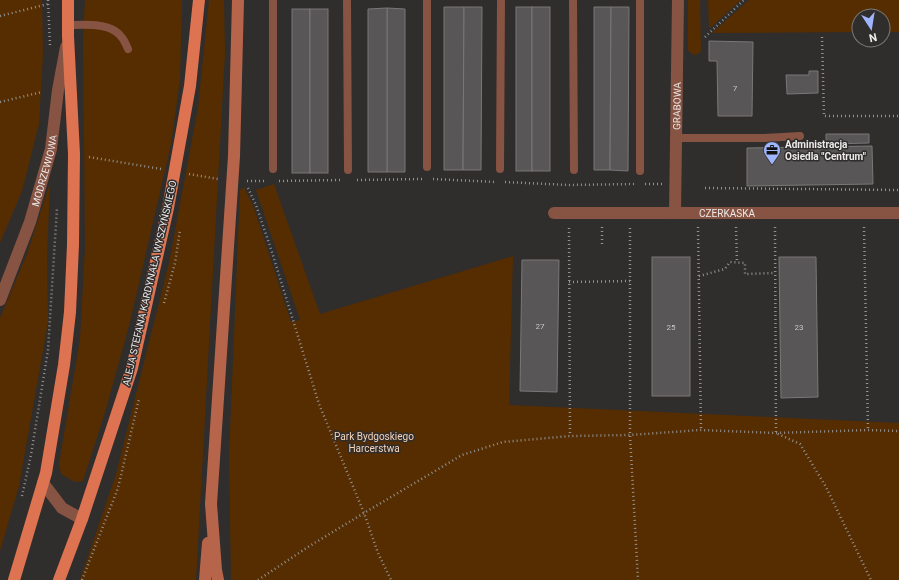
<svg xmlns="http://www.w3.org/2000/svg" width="899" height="580" viewBox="0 0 899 580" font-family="Roboto,sans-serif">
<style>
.green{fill:#562d01}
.building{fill:#595657;stroke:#7a7778}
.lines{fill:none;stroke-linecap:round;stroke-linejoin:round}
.path{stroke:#939191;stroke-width:2.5;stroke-dasharray:1 3;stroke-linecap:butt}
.lane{stroke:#875342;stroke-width:8}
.street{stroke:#875342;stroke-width:12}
.secondary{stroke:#b7654a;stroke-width:12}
.primary{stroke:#dd7350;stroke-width:12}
.labels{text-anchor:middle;stroke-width:3;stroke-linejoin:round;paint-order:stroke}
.number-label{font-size:8px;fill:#c7c5c5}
.street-label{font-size:10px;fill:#eceaea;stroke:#302d2d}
.poi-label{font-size:10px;font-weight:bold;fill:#eceaea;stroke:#302d2d;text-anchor:start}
.park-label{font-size:10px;fill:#f5d2b6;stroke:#302d2d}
</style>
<rect width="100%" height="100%" fill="#302d2d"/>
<g class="green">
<polygon points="0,0 42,0 43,55 39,124 22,191 0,243"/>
<polygon points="85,0 182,0 180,79 171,144 130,322 106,409 83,481 75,482 61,474 59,464 80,339 85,249 83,39"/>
<polygon points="209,0 224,0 225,53 196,580 80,580 116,474 169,263 198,108"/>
<path d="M688 0H700L701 51C697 56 692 56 688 50Z"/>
<polygon points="708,0 741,0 709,29"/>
<polygon points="749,0 899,0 899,32 883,32 883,16 859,16 859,32 712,33"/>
<polygon points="50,183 47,257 48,322 19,486 0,551 0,318 27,254"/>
<polygon points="274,184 320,314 513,256 509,405 899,423 899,580 231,580 229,456 240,190 244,187 254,208 291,322 300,320 256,190"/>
</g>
<g class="building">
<polygon points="444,7 464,7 463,170 444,170"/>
<polygon points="464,7 482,7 481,170 463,170"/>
<rect x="516" y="7" width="16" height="164"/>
<rect x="532" y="7" width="18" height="164"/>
<polygon points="594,7 611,7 610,170 594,170"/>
<polygon points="611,7 629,7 628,171 610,170"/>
<polygon points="387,8 405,9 405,172 387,172"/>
<polygon points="387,8 387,172 368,172 368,9"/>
<rect x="292" y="9" width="18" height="164"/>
<rect x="310" y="9" width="18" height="164"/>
<polygon points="709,41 753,42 752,116 718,116 717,61 709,61"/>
<polygon points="809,71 818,71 818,93 787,94 786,75 809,75"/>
<polygon points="826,134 869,134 869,143 826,144"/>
<polygon points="872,146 873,184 747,186 747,148"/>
<rect x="652" y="257" width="38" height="139"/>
<polygon points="779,257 816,257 818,397 781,398"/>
<polygon points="522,260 559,260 557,392 520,391"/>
</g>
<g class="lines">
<g class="path">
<polyline points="48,0 50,45"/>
<polyline points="0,16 48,4"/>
<polyline points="705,37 744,0"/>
<polyline points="822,37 824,116 899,116"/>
<polyline points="0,102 42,92"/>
<polyline points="89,157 161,169"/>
<polyline points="189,174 218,179"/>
<polyline points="433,179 496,182"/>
<polyline points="357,180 422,179"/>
<polyline points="247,181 266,181"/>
<polyline points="279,181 340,180"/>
<polyline points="505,182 568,185 636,184"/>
<polyline points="645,184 662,184"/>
<polyline points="248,188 256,205 271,249 319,404 364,513 462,455 503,442 570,436 630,435 701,430 776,433 868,430 899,431"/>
<polyline points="705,188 899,190"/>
<polyline points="698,227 701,430"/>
<polyline points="736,227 737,263"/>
<polyline points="775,227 776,433 800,444 826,487 871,580"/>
<polyline points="864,227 868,430"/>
<polyline points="569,228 570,436"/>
<polyline points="630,228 630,435 638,580"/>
<polyline points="602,244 602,227"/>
<polyline points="699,276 725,269 730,262 745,263 745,274 775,273"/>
<polyline points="569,282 630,281"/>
<polyline points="164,303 175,263 180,230"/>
<polyline points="22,496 31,455 48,350 57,208"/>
<polyline points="82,580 118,488 139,399"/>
<polyline points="258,580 308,547 364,513 378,553 391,580"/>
</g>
<g class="lane">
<polyline points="347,0 348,170"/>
<polyline points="427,0 427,167"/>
<polyline points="573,0 574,170"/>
<path d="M68 25C83 25 102 23 115 31 122 35 125 42 128 49"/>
<polyline points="675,138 764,138 800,136"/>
<polyline points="273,169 273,0"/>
<polyline points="500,169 501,0"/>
<polyline points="640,171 640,0"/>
</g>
<g class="street">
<path id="s1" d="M554 213H899"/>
<path id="s2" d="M675 213 678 0"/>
<path id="s3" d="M0 300 30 222 51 149 58 90 66 47"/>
<polyline points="43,483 62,508 82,519"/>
</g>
<g class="secondary">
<polyline points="205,580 208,543"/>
<polyline points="218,580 216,570 211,504 234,156 238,0"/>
</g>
<g class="primary">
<polyline points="14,580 46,473 64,365 70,312 73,245 74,154 68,36 68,0"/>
<polyline points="59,580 82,519 132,368 168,208 190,86 199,0"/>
</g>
</g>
<defs>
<g id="office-pin" transform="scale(0.9)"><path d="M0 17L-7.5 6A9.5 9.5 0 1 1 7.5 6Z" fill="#9eb4fd" stroke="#302d2d"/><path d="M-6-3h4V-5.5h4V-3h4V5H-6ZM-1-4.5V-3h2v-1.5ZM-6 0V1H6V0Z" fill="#111"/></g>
</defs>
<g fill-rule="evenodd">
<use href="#office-pin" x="772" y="150"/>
</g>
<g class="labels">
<g class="number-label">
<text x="735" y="91">7</text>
<text x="540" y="329">27</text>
<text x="671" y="330">25</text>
<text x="799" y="330">23</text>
</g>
<g class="street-label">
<text dy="4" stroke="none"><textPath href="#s2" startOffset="107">GRABOWA</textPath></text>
<text dy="4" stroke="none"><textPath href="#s3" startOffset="137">MODRZEWIOWA</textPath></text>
<text dy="4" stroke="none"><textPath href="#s1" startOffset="173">CZERKASKA</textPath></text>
<text transform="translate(149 283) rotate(-77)" y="4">ALEJA STEFANA KARDYNAŁA WYSZYŃSKIEGO</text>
</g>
<g class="poi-label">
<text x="785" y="148">Administracja<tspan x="785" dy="12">Osiedla "Centrum"</tspan></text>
</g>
<g class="park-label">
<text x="374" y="440">Park Bydgoskiego<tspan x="374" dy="12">Harcerstwa</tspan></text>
</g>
</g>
<g transform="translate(871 28) rotate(168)"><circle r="19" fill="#302d2d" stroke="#7b7979"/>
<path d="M0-3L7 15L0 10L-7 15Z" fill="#9eb4fd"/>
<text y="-6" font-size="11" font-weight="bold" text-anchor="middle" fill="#eceaea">N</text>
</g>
</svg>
